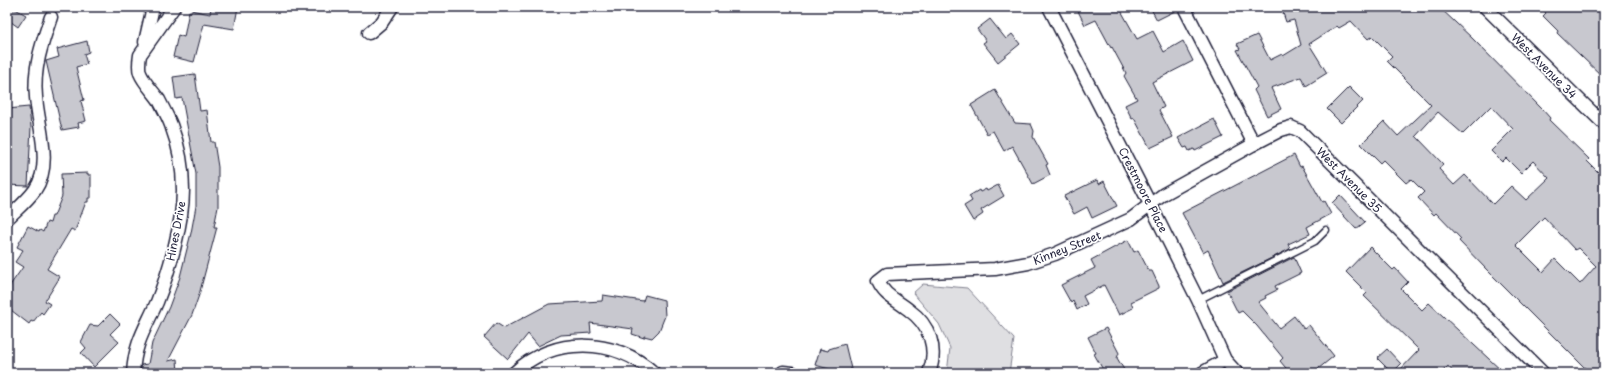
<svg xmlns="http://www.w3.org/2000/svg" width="1611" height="380" viewBox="0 0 1611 380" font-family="'Playpen Sans',sans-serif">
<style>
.green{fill:#dfdfe2;stroke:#80808e}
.building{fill:#c8c8cf;stroke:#22223b;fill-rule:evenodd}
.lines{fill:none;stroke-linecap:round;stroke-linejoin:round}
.lane-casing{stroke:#22223b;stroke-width:9}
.street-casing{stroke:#22223b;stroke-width:15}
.lane{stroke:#fff;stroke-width:6}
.street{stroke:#fff;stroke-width:12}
.labels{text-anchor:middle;stroke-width:3.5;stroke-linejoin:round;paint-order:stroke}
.street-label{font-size:11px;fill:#22223b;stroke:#fff}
</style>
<rect width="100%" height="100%" fill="#fff"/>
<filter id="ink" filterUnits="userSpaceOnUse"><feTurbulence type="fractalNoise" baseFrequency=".025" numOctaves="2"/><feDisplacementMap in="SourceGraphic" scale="8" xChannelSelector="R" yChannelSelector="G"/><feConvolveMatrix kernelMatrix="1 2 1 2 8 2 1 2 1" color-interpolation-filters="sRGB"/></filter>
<g filter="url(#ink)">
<polygon class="green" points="923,284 967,288 1014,339 1009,373 947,373 950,348 939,324 913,293"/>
<g class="building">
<polygon points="12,7 26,15 18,27 7,19 7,15"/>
<polygon points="211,7 238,7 234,29 204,24 194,62 173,57 178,35 184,37 189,11 191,12 191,10 210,14"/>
<polygon points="1076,7 1119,7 1137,39 1153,31 1164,52 1183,41 1193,61 1152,82 1164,107 1159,110 1173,137 1150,148 1134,118 1132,119 1125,105 1137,99 1124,76 1126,73 1112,47 1111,48 1096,20 1085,25"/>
<polygon points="1150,7 1177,7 1177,10 1157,20"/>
<path d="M1281 7H1439L1472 38 1542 109 1550 118 1549 120 1589 159 1587 161 1604 178V346L1600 351 1604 355V373H1590L1486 269 1459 241 1461 239 1436 213 1434 215 1418 198 1424 192 1411 179 1406 183 1383 160 1380 163 1361 144 1384 121 1398 136 1431 105 1387 61 1392 56 1372 36 1368 39 1351 21 1339 28 1337 26 1309 44 1327 73 1306 86 1301 77 1271 88 1281 109 1267 116 1254 90 1257 87 1237 50 1240 49 1237 44 1257 35 1270 60 1282 54 1283 56 1301 45 1294 20 1286 22ZM1491 106 1513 129 1491 151 1502 162 1506 158 1521 173 1533 161 1549 178 1526 200 1511 186 1493 204 1465 175 1454 185 1439 169 1443 164 1416 136 1438 112 1463 134ZM1544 217 1575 250 1578 248 1596 266 1580 284 1555 259 1543 272 1516 245Z"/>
<polygon points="1541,7 1604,7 1604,78 1557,33 1558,31 1543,16 1546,13"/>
<polygon points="990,19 1006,39 1012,34 1020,44 998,62 983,43 986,41 977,29"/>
<polygon points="87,41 89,52 84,54 87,64 76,67 84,100 81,101 86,121 78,123 79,127 62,130 46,61 59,57 57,49"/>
<polygon points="195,74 200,111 207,110 211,142 214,142 218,167 218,207 214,227 217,227 199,295 192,315 168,361 177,359 178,373 141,373 141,365 148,364 152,343 169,307 180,277 191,233 196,206 196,174 182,98 176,99 173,77"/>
<polygon points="1349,87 1363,101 1341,123 1327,109"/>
<polygon points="995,90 1015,123 1031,124 1034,131 1033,137 1048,164 1046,165 1050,175 1033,184 1012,146 1004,151 993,131 987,134 971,105"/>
<polygon points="29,107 31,127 28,186 7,185 7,109"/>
<polygon points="1214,119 1223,137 1195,151 1194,149 1189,151 1187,147 1184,148 1178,138"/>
<polygon points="1294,155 1300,167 1302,166 1322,202 1324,201 1331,214 1307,227 1310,234 1288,244 1290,249 1223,282 1208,250 1203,253 1182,213"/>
<polygon points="88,173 88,175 91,175 91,198 88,198 88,202 86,202 75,231 71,229 47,269 60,277 45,301 50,304 43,314 41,312 33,322 31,321 29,324 7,307 7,293 11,284 23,267 15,262 23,250 17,247 28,226 39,232 40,230 43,232 47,222 50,223 52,216 54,216 62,196 61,174"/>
<polygon points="1097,180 1099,184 1104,181 1117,206 1092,218 1087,207 1074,214 1064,196"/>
<polygon points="998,185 1004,196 981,210 983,214 973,221 964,206 972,201 969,196 979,190 980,192 986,189 987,191"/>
<polygon points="1340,195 1365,222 1356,229 1332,203"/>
<polygon points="1128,240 1134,252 1138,250 1149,271 1152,271 1159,286 1159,288 1131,302 1133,308 1119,315 1104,285 1083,296 1087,304 1077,310 1073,301 1071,303 1061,285 1095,268 1091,260"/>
<polygon points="1370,247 1393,270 1395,268 1408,282 1401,289 1422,310 1429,303 1504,373 1454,373 1448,366 1441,373 1397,373 1419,350 1364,296 1367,293 1346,272"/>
<polygon points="1294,257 1301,273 1275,286 1277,290 1265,296 1266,298 1258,302 1279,328 1294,316 1304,329 1309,325 1334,356 1313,373 1290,373 1280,361 1283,358 1257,326 1242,311 1238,313 1227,291"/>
<polygon points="603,295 643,301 645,295 664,300 665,316 659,331 652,338 644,336 644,338 632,334 633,329 590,323 591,333 561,335 538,346 528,334 508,359 484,337 496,323 504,328 549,304 602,301"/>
<polygon points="110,314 120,324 110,334 119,342 94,367 81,353 86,348 81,342 90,325 98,326"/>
<polygon points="1106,328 1119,353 1117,358 1126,373 1105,373 1094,354 1096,353 1088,337"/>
<polygon points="845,344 852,373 828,373 829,369 815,365 820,349 828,351 829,349"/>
<polygon points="1387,349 1401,364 1392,373 1377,358"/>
</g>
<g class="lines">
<g class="lane-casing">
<polyline id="lane" points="1198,300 1315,241 1326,230"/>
</g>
<g class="street-casing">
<g id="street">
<polyline points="1049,7 1150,204 1198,300 1225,360 1237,373"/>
<polyline points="1184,7 1254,144 1281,130 1291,127 1300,131 1543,373"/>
<polyline points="1485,7 1604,124"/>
<polyline points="369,33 382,22 392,7"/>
<polyline points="145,42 153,7"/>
<path d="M7 219C16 210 27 201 35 190 53 164 38 126 36 97 33 69 42 43 51 17"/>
<polyline points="783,372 793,373"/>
<path d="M133 373C135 342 145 329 157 302 169 272 183 223 183 190 183 168 179 146 171 125 168 117 163 108 159 100 153 91 144 83 140 73 138 67 139 61 140 55L174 7"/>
<path d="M514 373C553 336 615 337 654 373"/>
<path d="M929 373C938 349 930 325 909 310 897 300 884 296 878 281L887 274 995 269 1028 263 1055 254 1131 219 1164 194 1254 144"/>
<polyline points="1202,373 1225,360"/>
</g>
</g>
<use href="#lane" class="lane"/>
<use href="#street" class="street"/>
</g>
</g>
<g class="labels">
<g class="street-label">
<text transform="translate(1544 66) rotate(45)" y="4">West Avenue 34</text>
<text transform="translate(1349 180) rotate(45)" y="4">West Avenue 35</text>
<text transform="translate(1143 190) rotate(63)" y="4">Crestmoore Place</text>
<text transform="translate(176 231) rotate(-79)" y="4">Hines Drive</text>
<text transform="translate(1067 248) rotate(-22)" y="4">Kinney Street</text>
</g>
</g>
<rect width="1611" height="380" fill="none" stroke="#fff" stroke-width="24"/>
<rect x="12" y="12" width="1587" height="356" fill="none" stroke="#22223b" stroke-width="1.5" filter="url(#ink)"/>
</svg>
